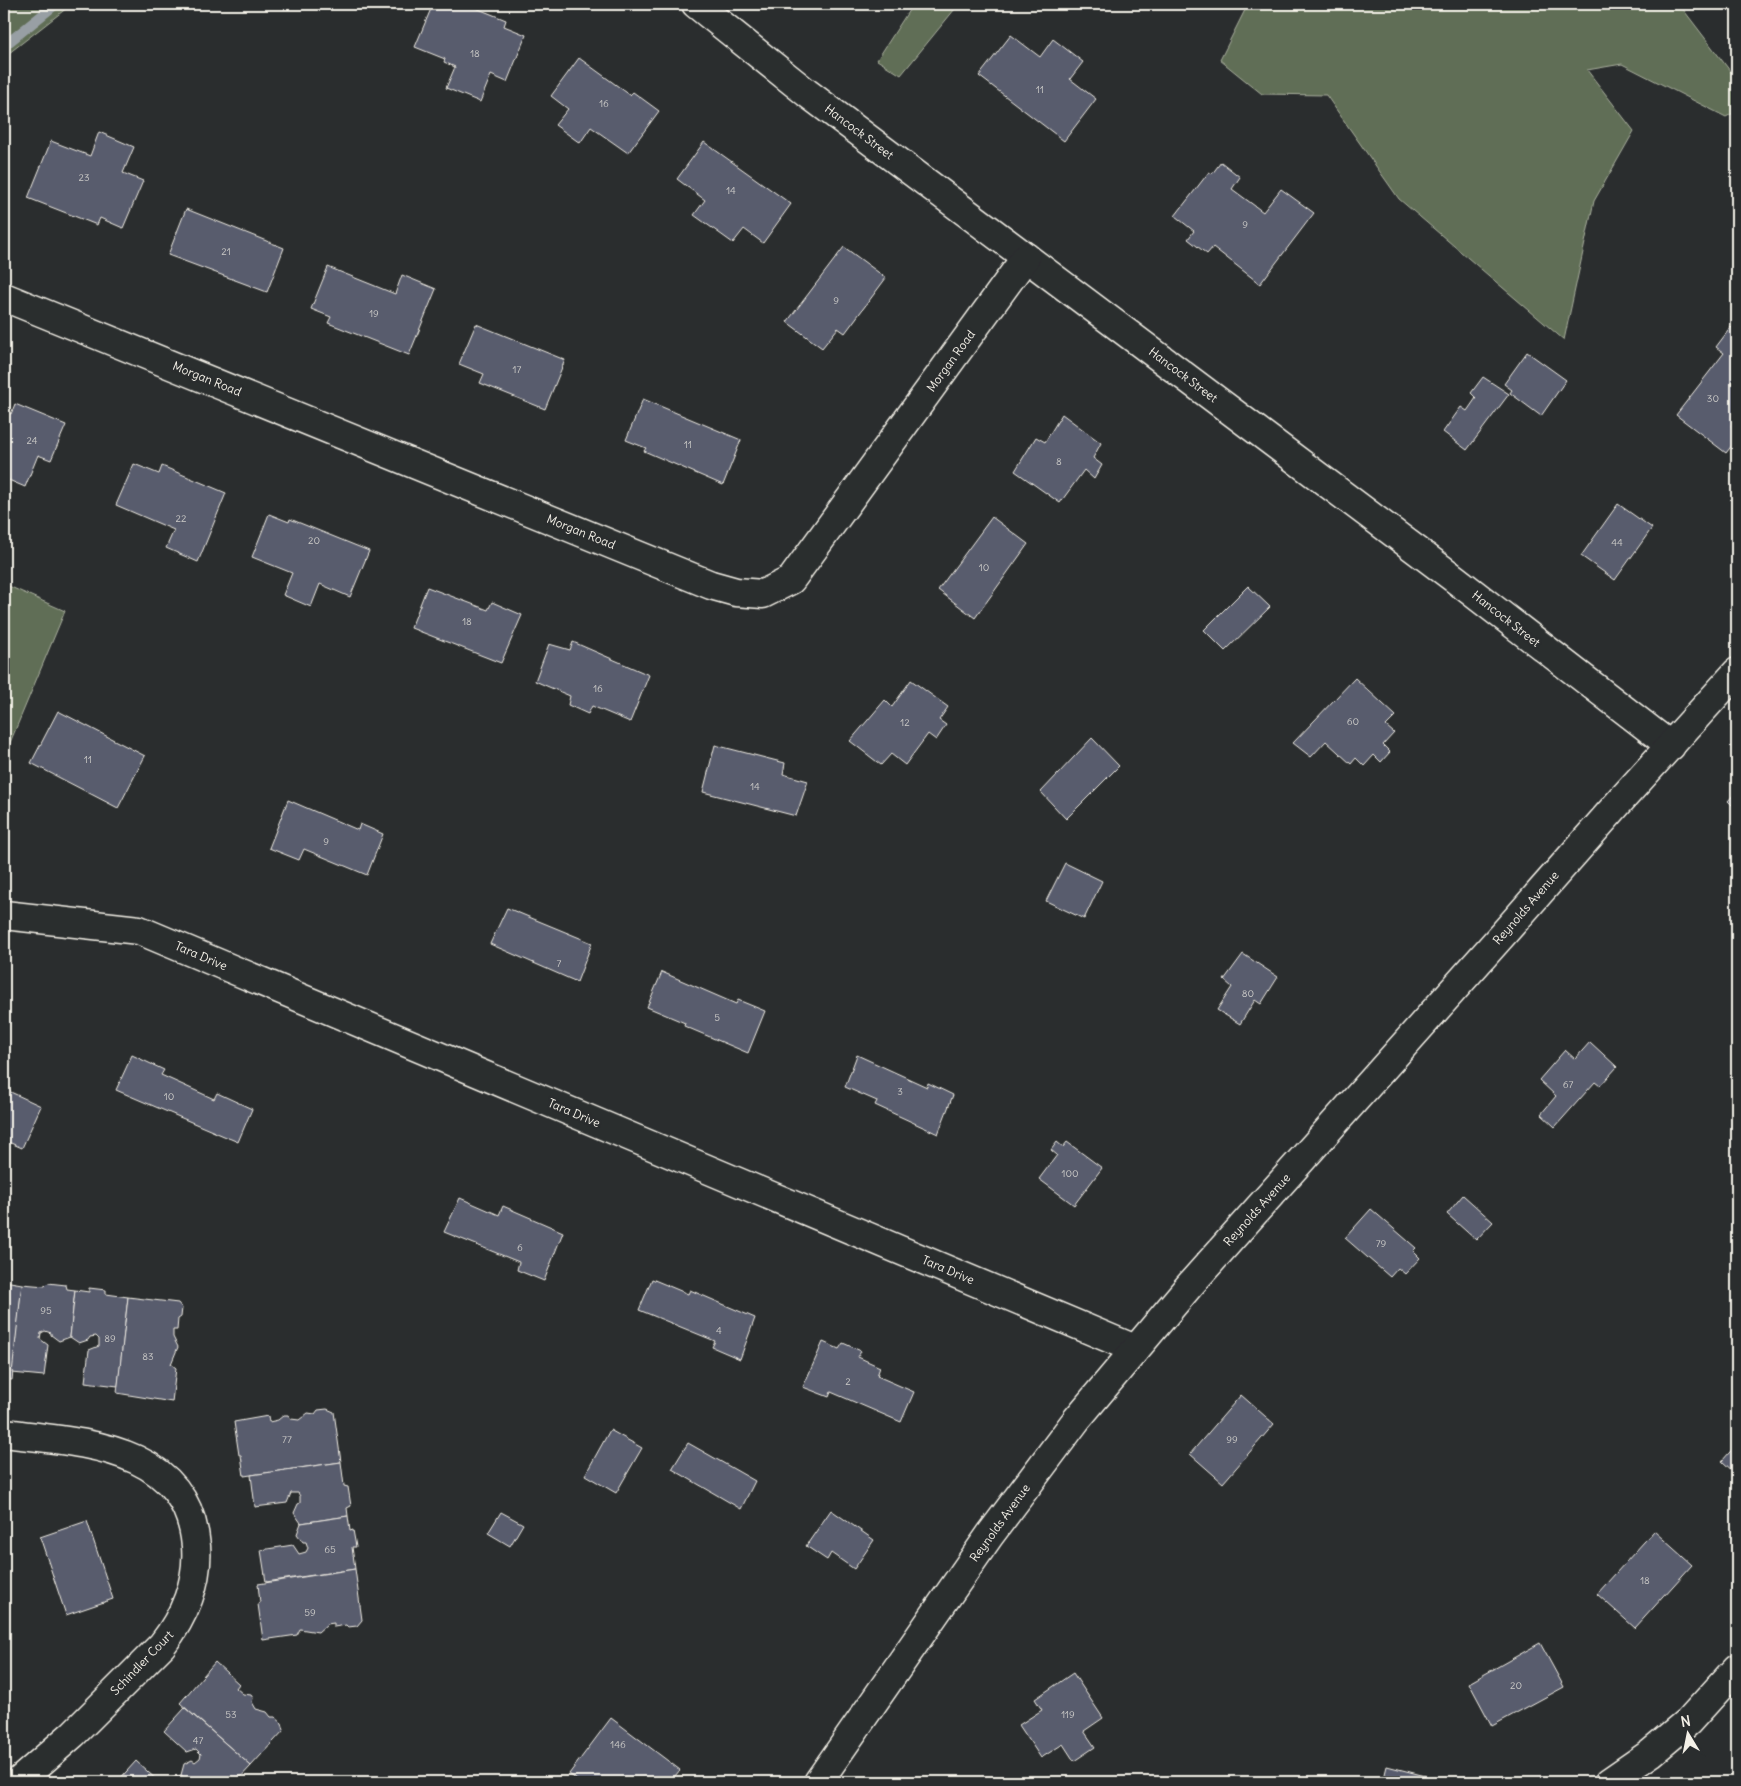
<svg xmlns="http://www.w3.org/2000/svg" width="1741" height="1786" viewBox="0 0 1741 1786" font-family="Delius,sans-serif">
<style>
.green{fill:#616e56;stroke:#aab09f}
.lines{fill:none;stroke-linecap:round;stroke-linejoin:round}
.stream{stroke:#989fa4;stroke-width:10}
.building{fill:#585b6d;stroke:#f4f1e8}
.street-casing{stroke:#f4f1e8;stroke-width:31}
.secondary-casing{stroke:#f4f1e8;stroke-width:31}
.street{stroke:#2a2d2e;stroke-width:28}
.secondary{stroke:#2a2d2e;stroke-width:28}
.labels{text-anchor:middle;stroke-width:5;stroke-linejoin:round;paint-order:stroke}
.number-label{font-size:10px;fill:#cdccc9}
.street-label{font-size:12px;fill:#f4f1e8;stroke:#2a2d2e}
</style>
<rect width="100%" height="100%" fill="#2a2d2e"/>
<filter id="ink" filterUnits="userSpaceOnUse"><feTurbulence type="fractalNoise" baseFrequency=".02" numOctaves="2"/><feDisplacementMap in="SourceGraphic" scale="10" xChannelSelector="R" yChannelSelector="G"/><feConvolveMatrix kernelMatrix="1 2 1 2 8 2 1 2 1" color-interpolation-filters="sRGB"/></filter>
<g filter="url(#ink)">
<g class="green">
<polygon points="4,4 72,4 4,57"/>
<polygon points="913,4 959,4 901,75 877,60"/>
<polygon points="1248,4 1679,4 1737,80 1737,111 1726,117 1622,64 1587,70 1634,131 1594,201 1564,340 1399,199 1326,95 1262,94 1220,60"/>
<polygon points="4,584 65,611 4,757"/>
</g>
<g class="lines">
<polyline class="stream" points="4,46 56,4"/>
</g>
<g class="building">
<polygon points="433,4 466,4 506,20 504,26 526,35 507,82 491,75 480,102 446,88 455,67 444,62 445,59 415,47"/>
<polygon points="1011,35 1040,57 1053,39 1083,62 1070,79 1096,99 1064,141 979,76"/>
<polygon points="579,58 630,95 633,92 659,111 628,153 591,127 580,143 555,125 568,109 551,96"/>
<polygon points="99,132 134,147 123,173 143,181 123,228 100,218 97,225 28,198 51,141 90,156"/>
<polygon points="704,142 791,204 763,243 744,229 733,243 694,215 705,200 677,179"/>
<polygon points="1221,162 1240,177 1232,189 1263,212 1281,189 1314,213 1260,284 1213,247 1207,254 1188,239 1194,231 1175,216 1209,172 1212,174"/>
<polygon points="186,209 284,248 267,292 168,255"/>
<polygon points="844,247 886,278 845,333 838,328 822,348 787,322"/>
<polygon points="328,267 395,294 402,275 436,289 409,355 328,323 331,317 311,309"/>
<polygon points="476,324 565,360 545,409 480,383 484,374 459,364"/>
<polygon points="1731,327 1737,333 1737,375 1731,383 1737,388 1737,408 1733,413 1737,417 1731,426 1737,430 1737,439 1726,453 1676,415 1724,353 1716,347"/>
<polygon points="1527,352 1566,380 1541,416 1510,393 1512,390 1504,384"/>
<polygon points="1483,377 1509,394 1467,450 1443,432 1461,407 1467,411 1476,398 1471,393"/>
<polygon points="643,399 741,440 723,485 644,451 646,448 626,440"/>
<polygon points="15,404 66,425 51,460 38,455 25,487 4,478 4,411 11,414"/>
<polygon points="1062,414 1101,443 1093,458 1102,465 1094,479 1084,470 1060,503 1015,471 1036,437 1045,442"/>
<polygon points="134,464 159,474 162,466 226,493 198,562 166,548 174,530 116,505"/>
<polygon points="1618,504 1652,528 1615,580 1581,556"/>
<polygon points="269,514 289,522 290,519 369,551 350,597 320,584 311,607 283,595 292,573 252,557"/>
<polygon points="992,517 1028,544 975,618 938,590"/>
<polygon points="1248,586 1270,607 1225,651 1204,630"/>
<polygon points="427,587 488,610 492,602 522,615 501,663 411,628"/>
<polygon points="573,642 649,675 630,722 592,706 588,714 568,705 570,696 535,681 549,644 570,650"/>
<polygon points="1355,678 1396,716 1386,726 1394,733 1383,745 1390,752 1381,762 1374,755 1364,766 1356,758 1351,764 1326,741 1311,757 1293,743"/>
<polygon points="911,680 948,707 939,720 946,725 936,740 928,734 905,765 891,754 881,765 850,741 885,700 892,707"/>
<polygon points="58,711 145,756 118,808 31,763"/>
<polygon points="1092,738 1119,766 1066,819 1041,792"/>
<polygon points="715,745 785,763 783,774 808,781 796,816 703,792"/>
<polygon points="1737,791 1737,810 1728,801"/>
<polygon points="288,800 358,830 360,824 383,834 367,875 304,849 299,860 269,848"/>
<polygon points="1065,863 1102,881 1084,919 1046,901"/>
<polygon points="507,908 592,943 577,982 490,944"/>
<polygon points="1243,954 1278,977 1261,1004 1255,1000 1240,1024 1217,1010 1232,987 1224,980"/>
<polygon points="662,972 736,1004 738,1000 765,1011 748,1053 684,1026 685,1023 647,1007"/>
<polygon points="1590,1042 1617,1067 1600,1086 1595,1082 1555,1127 1541,1114 1556,1096 1539,1080 1565,1050 1575,1059"/>
<polygon points="132,1055 164,1070 161,1075 214,1099 217,1093 252,1109 238,1142 116,1090"/>
<polygon points="857,1055 927,1087 928,1083 953,1095 938,1134 875,1105 877,1101 845,1087"/>
<polygon points="4,1089 41,1106 22,1148 4,1140"/>
<polygon points="1057,1142 1063,1147 1067,1142 1102,1168 1074,1205 1039,1179 1057,1155 1051,1150"/>
<polygon points="1463,1195 1493,1222 1476,1240 1447,1214"/>
<polygon points="460,1198 499,1215 503,1206 563,1232 544,1281 517,1270 519,1262 444,1232"/>
<polygon points="1371,1209 1416,1248 1413,1251 1420,1258 1405,1274 1398,1268 1390,1277 1345,1238"/>
<polygon points="652,1279 688,1294 690,1290 755,1318 740,1359 712,1347 715,1341 639,1310"/>
<polygon points="4,1281 22,1284 12,1380 4,1379"/>
<polygon points="48,1283 66,1285 67,1289 75,1290 70,1337 59,1341 51,1335 51,1333 45,1331 41,1333 40,1339 48,1345 44,1376 12,1373 22,1284 45,1286"/>
<polygon points="89,1288 106,1290 106,1294 128,1297 118,1386 85,1382 89,1350 99,1346 99,1339 96,1336 90,1337 88,1340 79,1343 70,1337 75,1290 89,1292"/>
<polygon points="128,1297 178,1303 182,1308 181,1317 178,1319 177,1330 173,1330 173,1337 178,1347 171,1364 176,1368 172,1402 117,1393"/>
<polygon points="823,1342 839,1349 843,1343 861,1351 858,1357 880,1367 877,1376 914,1392 901,1422 831,1392 829,1397 803,1387"/>
<polygon points="1241,1395 1274,1424 1223,1483 1190,1454"/>
<polygon points="327,1409 334,1412 341,1462 244,1476 241,1455 239,1455 234,1422 268,1416 269,1422 278,1420 284,1415 288,1415 291,1419 299,1420 308,1413 315,1414 318,1410"/>
<polygon points="610,1430 642,1448 616,1493 585,1475"/>
<polygon points="688,1443 755,1481 741,1509 672,1469"/>
<polygon points="1737,1444 1737,1475 1722,1461"/>
<polygon points="341,1462 344,1486 348,1487 351,1506 347,1508 348,1516 301,1523 294,1513 298,1504 300,1503 300,1496 298,1493 291,1493 287,1503 255,1507 251,1475"/>
<polygon points="831,1510 874,1540 854,1569 831,1553 827,1560 806,1546"/>
<polygon points="501,1512 523,1524 510,1546 488,1533"/>
<polygon points="348,1516 350,1531 353,1530 356,1547 352,1547 355,1569 266,1582 261,1550 293,1545 299,1554 306,1552 308,1548 306,1542 303,1542 297,1534 301,1523"/>
<polygon points="87,1521 113,1599 66,1615 40,1537"/>
<polygon points="1654,1531 1692,1565 1635,1628 1597,1594"/>
<polygon points="355,1569 362,1620 357,1626 348,1627 346,1625 334,1627 334,1623 327,1624 318,1632 300,1629 297,1635 263,1640 258,1604 260,1603 258,1584"/>
<polygon points="1540,1643 1564,1687 1492,1726 1469,1683"/>
<polygon points="215,1662 239,1684 236,1688 243,1694 251,1695 253,1698 252,1702 256,1709 267,1712 271,1717 275,1717 282,1723 284,1730 251,1766 180,1703"/>
<polygon points="1073,1673 1103,1718 1084,1731 1095,1747 1074,1761 1063,1744 1041,1758 1019,1725 1042,1710 1035,1699"/>
<polygon points="185,1708 251,1766 236,1782 190,1782 181,1775 184,1764 192,1760 195,1762 200,1758 201,1754 196,1749 187,1752 164,1731"/>
<polygon points="611,1718 680,1770 670,1782 580,1782 569,1774"/>
<polygon points="136,1761 159,1782 117,1782"/>
<polygon points="1387,1766 1433,1778 1432,1782 1383,1782"/>
<polygon points="181,1775 190,1782 169,1782 170,1779"/>
</g>
<g class="lines">
<g class="street-casing">
<g id="street">
<polyline points="696,4 807,93 1455,579 1671,746"/>
<polyline points="4,297 711,585 736,592 763,594 791,580 1026,257"/>
<polyline points="4,915 139,930 1135,1349"/>
<path d="M4 1433C83 1443 187 1445 196 1546 199 1582 184 1617 162 1645L73 1734 18 1782"/>
<polyline points="1609,1782 1651,1753 1688,1722 1737,1668"/>
</g>
</g>
<g class="secondary-casing">
<polyline id="secondary" points="818,1782 990,1535 1077,1419 1189,1286 1504,933 1621,800 1737,672"/>
</g>
<use href="#street" class="street"/>
<use href="#secondary" class="secondary"/>
</g>
</g>
<g class="labels">
<g class="number-label">
<text x="475" y="57">18</text>
<text x="1040" y="93">11</text>
<text x="604" y="107">16</text>
<text x="84" y="181">23</text>
<text x="731" y="194">14</text>
<text x="1245" y="228">9</text>
<text x="226" y="255">21</text>
<text x="836" y="304">9</text>
<text x="374" y="317">19</text>
<text x="517" y="373">17</text>
<text x="1713" y="402">30</text>
<text x="32" y="444">24</text>
<text x="688" y="448">11</text>
<text x="1059" y="465">8</text>
<text x="181" y="522">22</text>
<text x="314" y="544">20</text>
<text x="1617" y="546">44</text>
<text x="984" y="571">10</text>
<text x="467" y="625">18</text>
<text x="598" y="692">16</text>
<text x="1353" y="725">60</text>
<text x="905" y="726">12</text>
<text x="88" y="763">11</text>
<text x="755" y="790">14</text>
<text x="326" y="845">9</text>
<text x="559" y="967">7</text>
<text x="1248" y="997">80</text>
<text x="717" y="1021">5</text>
<text x="1568" y="1088">67</text>
<text x="900" y="1095">3</text>
<text x="169" y="1100">10</text>
<text x="1070" y="1177">100</text>
<text x="1381" y="1247">79</text>
<text x="520" y="1251">6</text>
<text x="46" y="1314">95</text>
<text x="719" y="1334">4</text>
<text x="110" y="1342">89</text>
<text x="148" y="1360">83</text>
<text x="848" y="1385">2</text>
<text x="287" y="1443">77</text>
<text x="1232" y="1443">99</text>
<text x="330" y="1553">65</text>
<text x="1645" y="1584">18</text>
<text x="310" y="1616">59</text>
<text x="1516" y="1689">20</text>
<text x="231" y="1718">53</text>
<text x="1068" y="1718">119</text>
<text x="198" y="1744">47</text>
<text x="618" y="1748">146</text>
</g>
<g class="street-label">
<text transform="translate(859 132) rotate(37)" y="4">Hancock Street</text>
<text transform="translate(951 361) rotate(-54)" y="4">Morgan Road</text>
<text transform="translate(1183 375) rotate(37)" y="4">Hancock Street</text>
<text transform="translate(207 379) rotate(22)" y="4">Morgan Road</text>
<text transform="translate(581 532) rotate(22)" y="4">Morgan Road</text>
<text transform="translate(1506 619) rotate(38)" y="4">Hancock Street</text>
<text transform="translate(1526 908) rotate(-49)" y="4">Reynolds Avenue</text>
<text transform="translate(201 956) rotate(23)" y="4">Tara Drive</text>
<text transform="translate(574 1113) rotate(23)" y="4">Tara Drive</text>
<text transform="translate(1257 1210) rotate(-48)" y="4">Reynolds Avenue</text>
<text transform="translate(948 1270) rotate(23)" y="4">Tara Drive</text>
<text transform="translate(1000 1523) rotate(-54)" y="4">Reynolds Avenue</text>
<text transform="translate(142 1663) rotate(-46)" y="4">Schindler Court</text>
</g>
</g>
<rect width="1741" height="1786" fill="none" stroke="#2a2d2e" stroke-width="20"/>
<rect x="10" y="10" width="1721" height="1766" fill="none" stroke="#f4f1e8" stroke-width="2" filter="url(#ink)"/>
<g transform="translate(1688 1734) rotate(350)" stroke="#2a2d2e" stroke-width="4" paint-order="stroke">
<path d="M0-4L9 19L0 12L-9 19Z" fill="#f4f1e8"/>
<text y="-8" font-size="14" font-weight="bold" text-anchor="middle" fill="#f4f1e8">N</text>
</g>
</svg>
